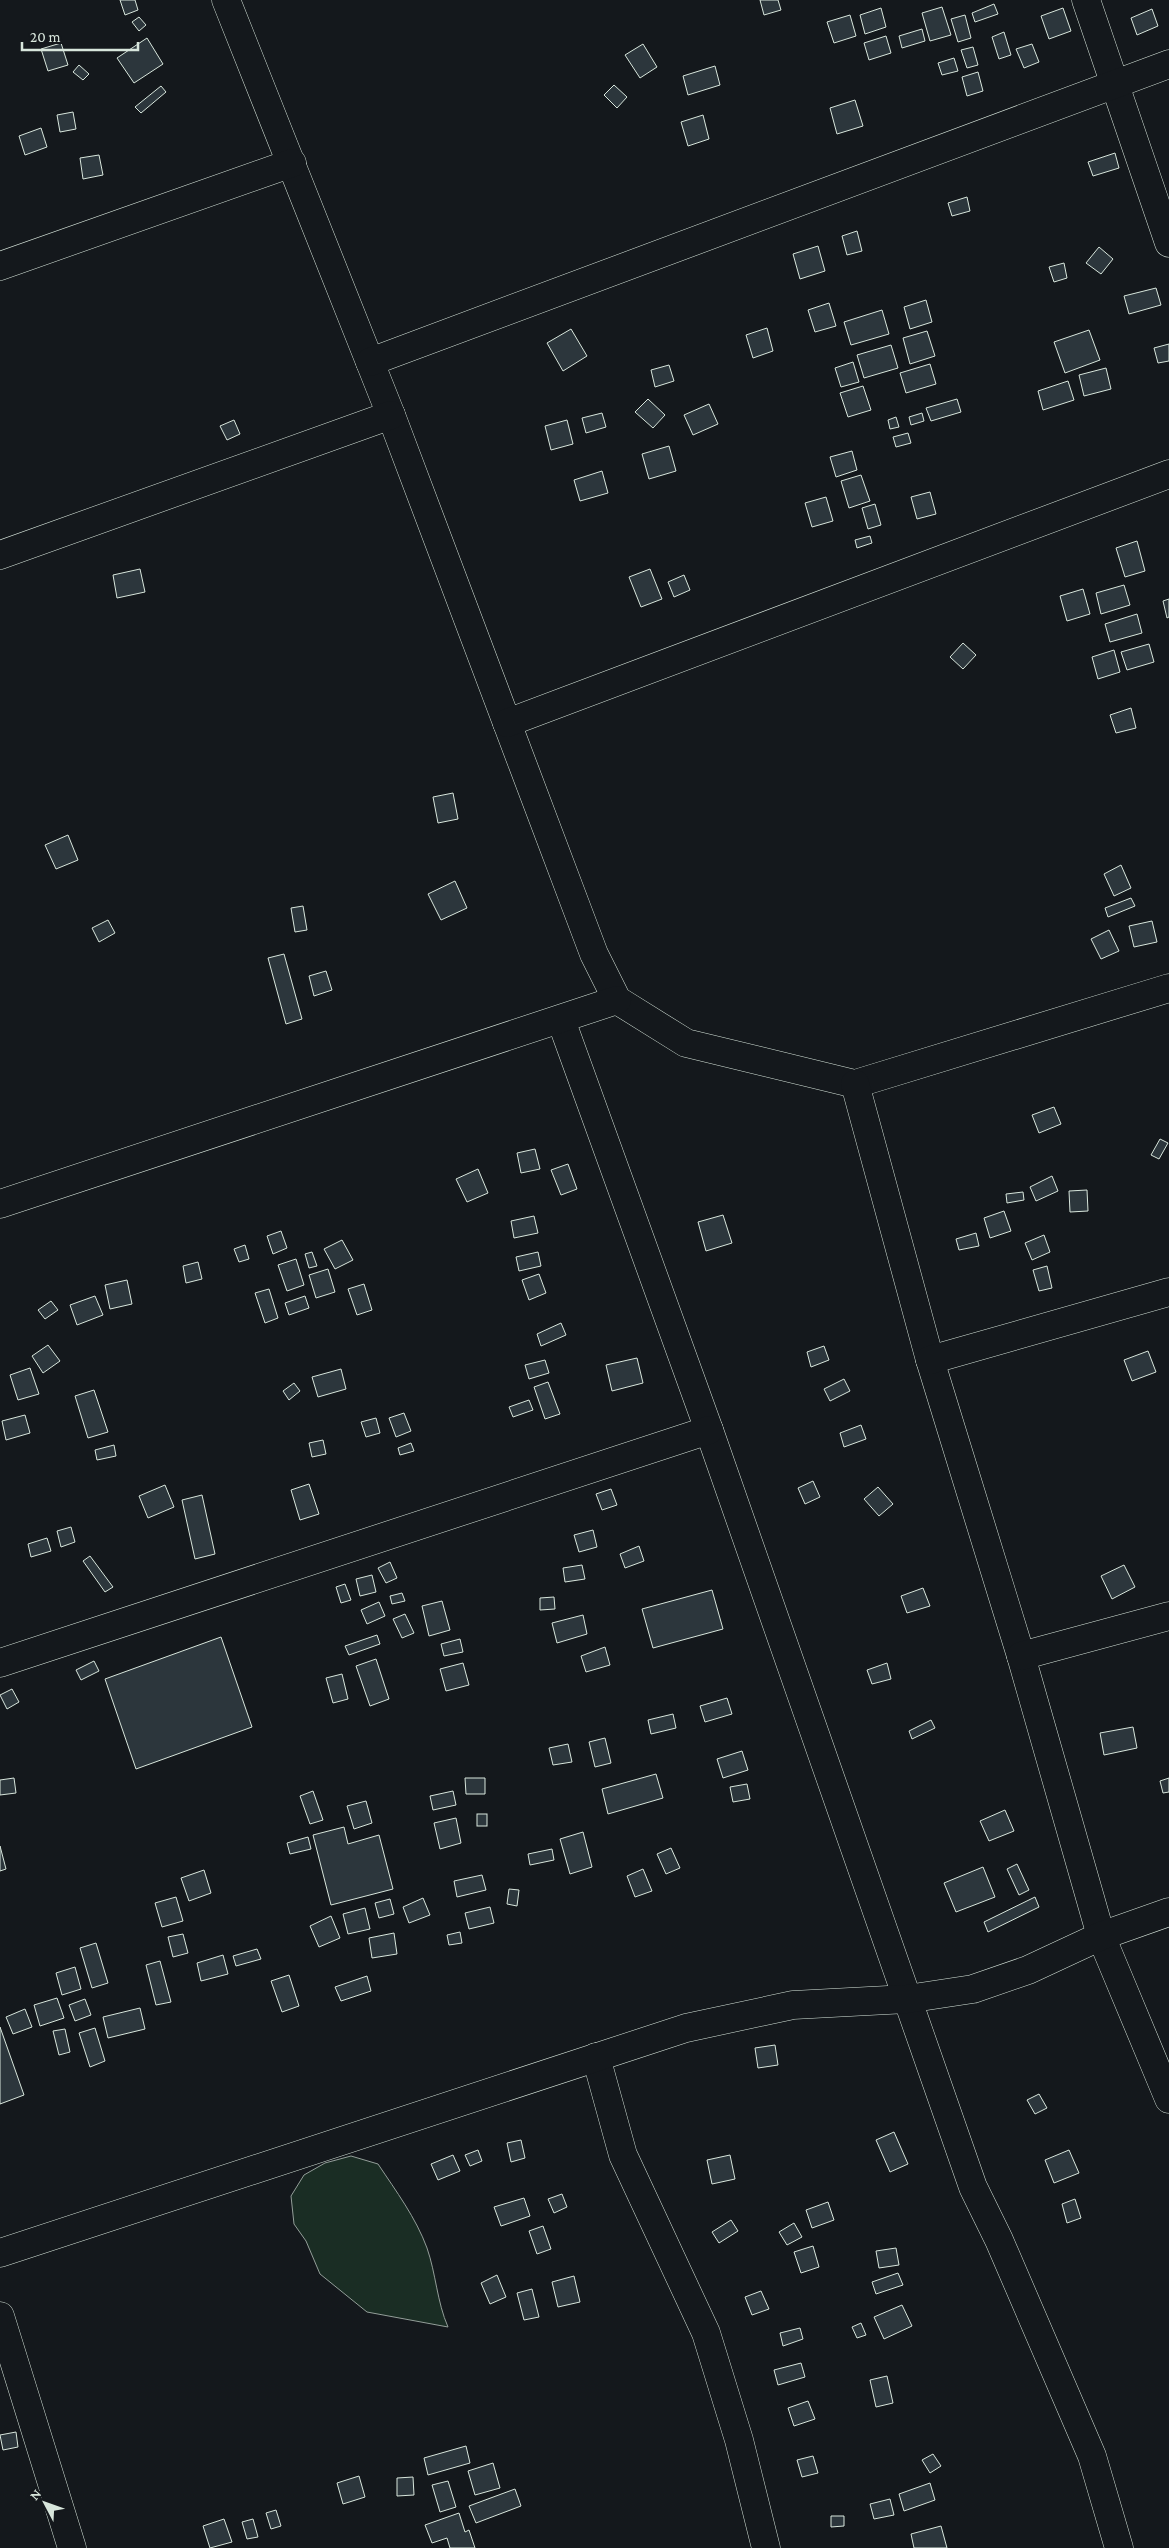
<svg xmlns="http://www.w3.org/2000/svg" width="1169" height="2548" viewBox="0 0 1169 2548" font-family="'Crimson Pro',serif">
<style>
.green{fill:#1a2d24;stroke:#939e99}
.building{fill:#2c363c;stroke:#d8e6dc}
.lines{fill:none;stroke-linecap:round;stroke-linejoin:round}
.minor-casing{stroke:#d8e6dc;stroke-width:29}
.minor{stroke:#14181c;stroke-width:28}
</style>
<rect width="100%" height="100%" fill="#14181c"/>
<path class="green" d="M351 2156 378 2164C396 2191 416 2218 427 2248 436 2274 437 2302 448 2327L367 2312 320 2274 306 2241 294 2224 291 2196 304 2175 325 2163Z"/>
<g class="building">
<polygon points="120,0 135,0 138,10 125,15"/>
<polygon points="760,0 778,0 781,10 764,15"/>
<polygon points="994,4 998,14 975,22 972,13"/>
<polygon points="942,7 951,35 930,41 922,13"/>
<polygon points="881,8 886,27 865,34 860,15"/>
<polygon points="1063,8 1071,31 1049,39 1041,16"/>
<polygon points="1152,9 1158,26 1137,35 1131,18"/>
<polygon points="850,15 856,36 834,43 827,22"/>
<polygon points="965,15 971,38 958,42 951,19"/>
<polygon points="139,17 146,25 139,31 132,22"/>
<polygon points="922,29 925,41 902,48 899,36"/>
<polygon points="1004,32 1011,55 999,59 992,37"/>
<polygon points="886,36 891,53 869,60 864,43"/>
<polygon points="147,38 163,64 134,83 117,58"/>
<polygon points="61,43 68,65 48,71 41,49"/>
<polygon points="643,44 657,67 640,78 625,55"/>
<polygon points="1032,44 1039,62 1024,68 1016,49"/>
<polygon points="973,47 978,65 967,68 961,50"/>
<polygon points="954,58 958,71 942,75 938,63"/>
<polygon points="79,65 89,74 83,80 73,72"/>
<polygon points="715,66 720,85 688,95 683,76"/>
<polygon points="978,72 983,91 967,96 962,77"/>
<polygon points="614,85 627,97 617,108 604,95"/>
<polygon points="161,86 166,92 141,113 135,107"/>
<polygon points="855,100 863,126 837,134 830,108"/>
<polygon points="73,112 76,129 60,132 57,115"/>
<polygon points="703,115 709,139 688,146 681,122"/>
<polygon points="41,128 47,147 25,155 19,136"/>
<polygon points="1115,153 1119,168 1093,176 1088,162"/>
<polygon points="99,155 103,175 83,179 80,158"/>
<polygon points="967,197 970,211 952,216 948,203"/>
<polygon points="857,231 862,251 847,255 842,236"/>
<polygon points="818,246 825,271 800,279 793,254"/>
<polygon points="1099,247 1113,259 1101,274 1086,263"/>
<polygon points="1064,263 1067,278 1054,282 1049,267"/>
<polygon points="1156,288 1161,305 1129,314 1124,296"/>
<polygon points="926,300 932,322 910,329 904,307"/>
<polygon points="829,303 836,326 815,332 808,310"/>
<polygon points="882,310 889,334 851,345 844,322"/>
<polygon points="767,328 773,351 753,358 746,335"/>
<polygon points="571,329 587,356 563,371 547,343"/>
<polygon points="1089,330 1100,360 1065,373 1054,342"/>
<polygon points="927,331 935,356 910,364 903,338"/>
<polygon points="1169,344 1169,361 1158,363 1154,348"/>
<polygon points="891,345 898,368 864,378 857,355"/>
<polygon points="853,362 859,382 841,387 835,368"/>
<polygon points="930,364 936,384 906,393 900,373"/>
<polygon points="669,365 674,381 655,387 651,370"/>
<polygon points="1106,368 1111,389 1084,396 1079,375"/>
<polygon points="1068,381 1074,400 1043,410 1038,391"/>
<polygon points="863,386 871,410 848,417 840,393"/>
<polygon points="648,399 665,415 653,428 635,412"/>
<polygon points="957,399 961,412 931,421 926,408"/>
<polygon points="709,404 718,424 693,435 684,415"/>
<polygon points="602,413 606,427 586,433 582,418"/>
<polygon points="922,413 924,421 911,425 909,417"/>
<polygon points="896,417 899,427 890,429 888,420"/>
<polygon points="234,420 240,434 227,440 220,426"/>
<polygon points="567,420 573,444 551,450 545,426"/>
<polygon points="908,433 911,443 896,447 893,437"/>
<polygon points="669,446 676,471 649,479 642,454"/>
<polygon points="852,451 857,470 836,477 830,457"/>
<polygon points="602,471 608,493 580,501 574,480"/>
<polygon points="861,475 870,501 849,508 841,481"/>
<polygon points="930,492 936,514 917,519 911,497"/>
<polygon points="826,497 833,521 812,527 805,503"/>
<polygon points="875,504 881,525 868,529 862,508"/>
<polygon points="870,536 872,543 857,548 855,540"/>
<polygon points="1137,541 1145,571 1125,577 1116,548"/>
<polygon points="140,569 145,592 117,598 113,575"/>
<polygon points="650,569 662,599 641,607 629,577"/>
<polygon points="684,575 690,590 674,597 668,582"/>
<polygon points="1124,585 1130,605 1101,614 1096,593"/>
<polygon points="1083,589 1090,614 1067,621 1060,596"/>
<polygon points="1169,599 1169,617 1167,618 1163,601"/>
<polygon points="1137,614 1142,633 1110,642 1105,624"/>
<polygon points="963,643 976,655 963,669 950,657"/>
<polygon points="1149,644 1154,662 1127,670 1121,652"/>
<polygon points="1114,650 1120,672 1098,679 1092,657"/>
<polygon points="1131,708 1136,728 1116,733 1110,715"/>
<polygon points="453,793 458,819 438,823 433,797"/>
<polygon points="68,835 78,860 56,869 45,845"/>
<polygon points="1121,865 1131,888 1114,896 1104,874"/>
<polygon points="455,881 467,908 441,920 428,894"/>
<polygon points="1131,898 1135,906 1108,917 1105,908"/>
<polygon points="303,906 307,930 295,932 291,908"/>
<polygon points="108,920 115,933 99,942 92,928"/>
<polygon points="1152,921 1157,942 1134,947 1129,926"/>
<polygon points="1109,930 1119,951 1101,959 1091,939"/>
<polygon points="284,954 302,1019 286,1024 268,958"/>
<polygon points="326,971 332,990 314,996 309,976"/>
<polygon points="1054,1107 1061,1124 1039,1133 1032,1115"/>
<polygon points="1160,1139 1168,1143 1159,1159 1151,1155"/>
<polygon points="535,1149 540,1169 521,1173 517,1153"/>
<polygon points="568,1164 577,1189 561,1195 551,1170"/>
<polygon points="478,1169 488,1193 467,1202 456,1179"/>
<polygon points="1052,1176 1058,1191 1036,1201 1030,1187"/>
<polygon points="1087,1190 1088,1211 1070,1212 1069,1191"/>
<polygon points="1023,1192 1024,1200 1007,1203 1006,1194"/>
<polygon points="1004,1211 1011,1231 990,1238 984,1218"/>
<polygon points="723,1215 732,1243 706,1251 698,1222"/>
<polygon points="534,1216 538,1233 514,1238 511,1221"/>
<polygon points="281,1231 287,1248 273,1254 267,1236"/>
<polygon points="976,1233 979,1246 959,1250 956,1239"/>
<polygon points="1044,1235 1050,1252 1032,1260 1025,1243"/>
<polygon points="342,1240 353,1260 335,1269 324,1249"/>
<polygon points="245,1245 249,1259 239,1262 234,1249"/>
<polygon points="312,1252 317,1266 309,1268 305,1254"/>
<polygon points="538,1252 541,1266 519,1271 516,1257"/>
<polygon points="296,1259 304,1285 287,1291 278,1265"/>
<polygon points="198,1262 202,1279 186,1283 183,1266"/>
<polygon points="1047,1266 1052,1288 1039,1291 1033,1270"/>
<polygon points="328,1269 335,1292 316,1298 309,1275"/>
<polygon points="539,1274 546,1293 529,1300 522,1280"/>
<polygon points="127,1280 132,1304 110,1309 105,1285"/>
<polygon points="364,1284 372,1310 357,1315 348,1289"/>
<polygon points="269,1289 278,1318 265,1323 255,1293"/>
<polygon points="95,1296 103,1315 77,1325 70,1305"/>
<polygon points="305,1296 309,1308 289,1315 285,1303"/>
<polygon points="51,1301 58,1310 45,1319 38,1310"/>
<polygon points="561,1323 566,1335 541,1346 537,1334"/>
<polygon points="48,1345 60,1361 43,1373 32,1356"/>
<polygon points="824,1346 829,1360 811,1367 807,1352"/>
<polygon points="1148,1351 1156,1372 1132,1381 1124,1360"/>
<polygon points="637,1358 643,1383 612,1391 606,1365"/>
<polygon points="545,1360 549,1373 529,1379 525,1365"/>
<polygon points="30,1368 39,1394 18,1400 10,1375"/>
<polygon points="341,1369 346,1389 318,1397 312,1377"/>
<polygon points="844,1379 850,1391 830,1401 824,1389"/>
<polygon points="548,1382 560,1414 545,1419 534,1387"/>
<polygon points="294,1383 300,1391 289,1400 283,1391"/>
<polygon points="94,1390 108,1432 88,1438 75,1396"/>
<polygon points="529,1400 533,1410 513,1417 509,1407"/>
<polygon points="404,1413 411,1431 396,1437 389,1418"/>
<polygon points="25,1415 30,1433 6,1440 2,1421"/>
<polygon points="376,1418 380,1433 366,1437 361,1422"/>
<polygon points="861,1425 866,1439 844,1447 840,1433"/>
<polygon points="323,1440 326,1454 312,1457 309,1443"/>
<polygon points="411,1443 414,1451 400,1455 398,1448"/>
<polygon points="114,1445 116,1456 97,1460 95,1450"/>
<polygon points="813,1481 820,1497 805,1504 798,1488"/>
<polygon points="309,1484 319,1514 300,1520 291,1490"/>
<polygon points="165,1485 174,1507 148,1518 139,1496"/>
<polygon points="878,1487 893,1504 879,1516 864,1499"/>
<polygon points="611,1489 617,1505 602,1510 596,1494"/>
<polygon points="202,1495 215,1554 195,1559 182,1500"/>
<polygon points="71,1527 75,1542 61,1547 57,1531"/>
<polygon points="593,1530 597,1547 579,1552 574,1535"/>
<polygon points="47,1538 51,1551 31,1557 28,1544"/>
<polygon points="639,1546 644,1561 625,1568 620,1554"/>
<polygon points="90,1556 113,1587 105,1592 83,1561"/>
<polygon points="390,1562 397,1578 386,1583 378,1568"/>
<polygon points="582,1565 585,1579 565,1582 563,1568"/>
<polygon points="1124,1565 1135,1587 1112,1599 1101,1576"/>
<polygon points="372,1575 376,1592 360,1596 356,1579"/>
<polygon points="345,1584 351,1600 341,1603 336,1587"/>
<polygon points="923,1588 930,1606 907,1613 901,1596"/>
<polygon points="712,1590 723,1629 653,1648 642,1609"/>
<polygon points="402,1593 405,1601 392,1604 390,1596"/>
<polygon points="554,1597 555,1609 540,1610 540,1598"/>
<polygon points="442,1601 450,1630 429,1636 422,1606"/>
<polygon points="379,1602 385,1616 367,1624 361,1610"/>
<polygon points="405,1614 414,1633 402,1638 393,1619"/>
<polygon points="583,1615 587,1634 557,1643 552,1623"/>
<polygon points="377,1635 380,1644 349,1655 345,1646"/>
<polygon points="221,1637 252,1727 136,1769 105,1679"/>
<polygon points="460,1639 463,1652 444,1656 441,1644"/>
<polygon points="605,1647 610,1665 586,1672 581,1656"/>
<polygon points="376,1659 389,1699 370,1706 356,1666"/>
<polygon points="94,1661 99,1671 81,1680 76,1670"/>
<polygon points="463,1663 469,1685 446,1691 440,1669"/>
<polygon points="887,1663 891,1679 872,1684 867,1670"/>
<polygon points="342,1674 348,1699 333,1703 326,1678"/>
<polygon points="12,1689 19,1702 7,1709 0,1695"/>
<polygon points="727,1698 732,1714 705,1722 700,1706"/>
<polygon points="673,1714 676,1728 651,1734 648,1720"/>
<polygon points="931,1720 935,1728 912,1739 909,1731"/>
<polygon points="1133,1727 1137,1748 1104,1755 1100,1733"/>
<polygon points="605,1738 611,1763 595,1767 589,1742"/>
<polygon points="568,1744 572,1762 553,1765 549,1748"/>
<polygon points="742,1751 748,1770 723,1778 717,1759"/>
<polygon points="656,1774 663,1798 608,1814 602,1789"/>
<polygon points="14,1778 16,1793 0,1795 0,1780"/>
<polygon points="465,1778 485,1778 485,1794 466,1794"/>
<polygon points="1169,1778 1169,1792 1163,1793 1160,1781"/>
<polygon points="747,1784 750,1799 733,1802 730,1787"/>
<polygon points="313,1791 323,1820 310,1824 300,1796"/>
<polygon points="453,1791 456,1805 433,1810 430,1796"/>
<polygon points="366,1801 372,1823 354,1829 347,1806"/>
<polygon points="1005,1810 1014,1831 989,1841 980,1821"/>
<rect x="477" y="1814" width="10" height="12"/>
<polygon points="456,1818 461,1843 440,1849 434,1823"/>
<polygon points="344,1827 348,1844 379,1835 393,1889 331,1905 313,1835"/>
<polygon points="583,1832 592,1867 570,1874 560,1839"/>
<polygon points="308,1837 311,1849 290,1854 287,1843"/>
<polygon points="0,1846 6,1869 0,1871"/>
<polygon points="671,1848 680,1868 666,1874 657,1854"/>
<polygon points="552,1849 554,1860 530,1865 528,1854"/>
<polygon points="1017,1864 1029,1890 1019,1895 1007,1869"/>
<polygon points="983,1867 995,1897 956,1912 944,1883"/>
<polygon points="643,1869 652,1891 635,1897 627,1876"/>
<polygon points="204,1870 211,1893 189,1901 181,1878"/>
<polygon points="482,1875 486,1890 457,1897 454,1881"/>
<polygon points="509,1889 519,1890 517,1906 507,1904"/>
<polygon points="176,1897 183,1921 162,1927 155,1903"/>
<polygon points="1035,1897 1039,1907 988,1932 984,1922"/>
<polygon points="423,1898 430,1915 409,1923 403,1907"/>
<polygon points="390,1899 394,1914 379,1918 375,1903"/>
<polygon points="490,1907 494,1923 469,1929 465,1913"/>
<polygon points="365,1908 370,1929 348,1934 343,1914"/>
<polygon points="331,1916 340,1938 319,1947 310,1926"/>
<polygon points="460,1932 462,1943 449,1945 447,1935"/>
<polygon points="394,1933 397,1954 372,1958 369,1938"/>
<polygon points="183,1934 188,1953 173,1957 168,1937"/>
<polygon points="96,1943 108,1983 92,1988 80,1948"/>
<polygon points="257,1949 261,1959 236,1966 233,1956"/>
<polygon points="223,1955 228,1974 201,1981 197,1963"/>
<polygon points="160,1961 171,2002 156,2005 146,1965"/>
<polygon points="75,1967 81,1989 62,1995 56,1973"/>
<polygon points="289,1975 299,2006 282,2012 271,1981"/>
<polygon points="367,1976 371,1991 341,2001 335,1987"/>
<polygon points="57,1998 64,2018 40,2026 34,2005"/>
<polygon points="85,1999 91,2015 75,2021 69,2005"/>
<polygon points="140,2008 145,2029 108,2038 103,2017"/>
<polygon points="25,2009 32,2027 13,2034 6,2017"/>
<polygon points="0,2027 24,2095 0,2104"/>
<polygon points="95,2028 105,2061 90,2067 79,2033"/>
<polygon points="65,2029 70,2052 59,2055 53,2031"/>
<polygon points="775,2045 778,2065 758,2068 755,2048"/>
<polygon points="1039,2094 1047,2108 1035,2114 1027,2100"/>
<polygon points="894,2132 908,2164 890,2172 876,2140"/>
<polygon points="521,2140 525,2158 511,2162 507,2143"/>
<polygon points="478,2150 482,2161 470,2166 465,2155"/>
<polygon points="1069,2150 1079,2173 1054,2183 1045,2160"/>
<polygon points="453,2155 460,2171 438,2180 431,2164"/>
<polygon points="730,2155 735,2179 712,2184 707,2160"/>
<polygon points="562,2194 567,2207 554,2213 548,2199"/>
<polygon points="524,2198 530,2216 501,2226 494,2207"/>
<polygon points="1075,2199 1081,2218 1067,2223 1062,2204"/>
<polygon points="828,2202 834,2220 812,2228 806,2210"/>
<polygon points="731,2220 738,2231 719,2243 712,2232"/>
<polygon points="794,2223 802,2237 787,2245 779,2232"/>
<polygon points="543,2226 551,2249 537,2254 529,2231"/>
<polygon points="813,2246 819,2267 801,2273 794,2252"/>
<polygon points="896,2248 899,2265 879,2268 876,2251"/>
<polygon points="898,2273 903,2285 876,2294 872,2282"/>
<polygon points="497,2275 506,2297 490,2304 481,2283"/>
<polygon points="574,2276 580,2302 558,2307 552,2282"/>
<polygon points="532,2289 539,2317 524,2320 517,2293"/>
<polygon points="761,2291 769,2309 752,2315 745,2297"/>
<polygon points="902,2305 912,2326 884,2339 874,2317"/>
<polygon points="861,2323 866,2335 857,2338 852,2327"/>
<polygon points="800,2328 803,2339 783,2346 780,2333"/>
<polygon points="801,2363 805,2377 778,2385 774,2370"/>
<polygon points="887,2376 893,2403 876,2407 870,2380"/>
<polygon points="808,2401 815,2419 794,2426 788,2408"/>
<polygon points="16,2432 18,2447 3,2450 0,2435"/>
<polygon points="466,2446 470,2463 428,2475 424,2458"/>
<polygon points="933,2454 941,2466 930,2473 922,2460"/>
<polygon points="813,2456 818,2473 802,2477 797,2460"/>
<polygon points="493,2463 500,2488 475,2495 468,2471"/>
<polygon points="359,2476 365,2497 343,2504 337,2483"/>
<polygon points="413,2477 414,2495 397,2496 397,2478"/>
<polygon points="448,2481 456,2507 440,2512 432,2485"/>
<polygon points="930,2483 935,2500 904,2511 899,2494"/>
<polygon points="515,2489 521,2506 476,2523 469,2506"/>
<polygon points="890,2499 894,2515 874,2519 870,2504"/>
<polygon points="276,2510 281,2526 271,2529 266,2513"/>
<polygon points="459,2513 465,2532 469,2530 475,2548 450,2548 447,2538 432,2543 425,2525"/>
<polygon points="831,2516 844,2516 844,2526 831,2527"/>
<polygon points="224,2519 232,2542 210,2548 203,2526"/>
<polygon points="253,2519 258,2537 247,2539 242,2522"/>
<polygon points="941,2526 947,2548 914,2548 911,2534"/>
</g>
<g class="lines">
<g class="minor-casing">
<g id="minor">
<polyline points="226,0 391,415 594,954 617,1000 686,1043 855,1084 1169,988"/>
<polyline points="1086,0 1169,243"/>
<polyline points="0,266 292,163"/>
<polyline points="370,362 1169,64"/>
<polyline points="0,555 391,415"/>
<polyline points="507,723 1169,474"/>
<polyline points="561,1020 709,1430 973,2187 999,2240 1092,2456 1119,2548"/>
<polyline points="855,1084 930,1360 1021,1656 1101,1936 1169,2099"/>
<polyline points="0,1204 617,1000"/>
<polyline points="930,1360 1169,1292"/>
<polyline points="1021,1656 1169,1616"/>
<polyline points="0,1663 709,1430"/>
<polyline points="596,2057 623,2155 706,2333 739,2440 766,2548"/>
<polyline points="0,2253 686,2028 793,2005 907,1999 973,1989 1028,1970 1101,1936 1169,1912"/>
<polyline points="0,2316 72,2548"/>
</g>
</g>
<use href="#minor" class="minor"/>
</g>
<g transform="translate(45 2503) rotate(311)" stroke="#14181c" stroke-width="4" paint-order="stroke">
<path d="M0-4L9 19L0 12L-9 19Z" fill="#d8e6dc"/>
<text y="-8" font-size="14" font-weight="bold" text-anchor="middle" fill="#d8e6dc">N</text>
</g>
<path d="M22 42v8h116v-8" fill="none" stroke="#d8e6dc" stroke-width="2.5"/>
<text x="30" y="42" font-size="15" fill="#d8e6dc" stroke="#14181c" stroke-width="4" paint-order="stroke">20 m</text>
</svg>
